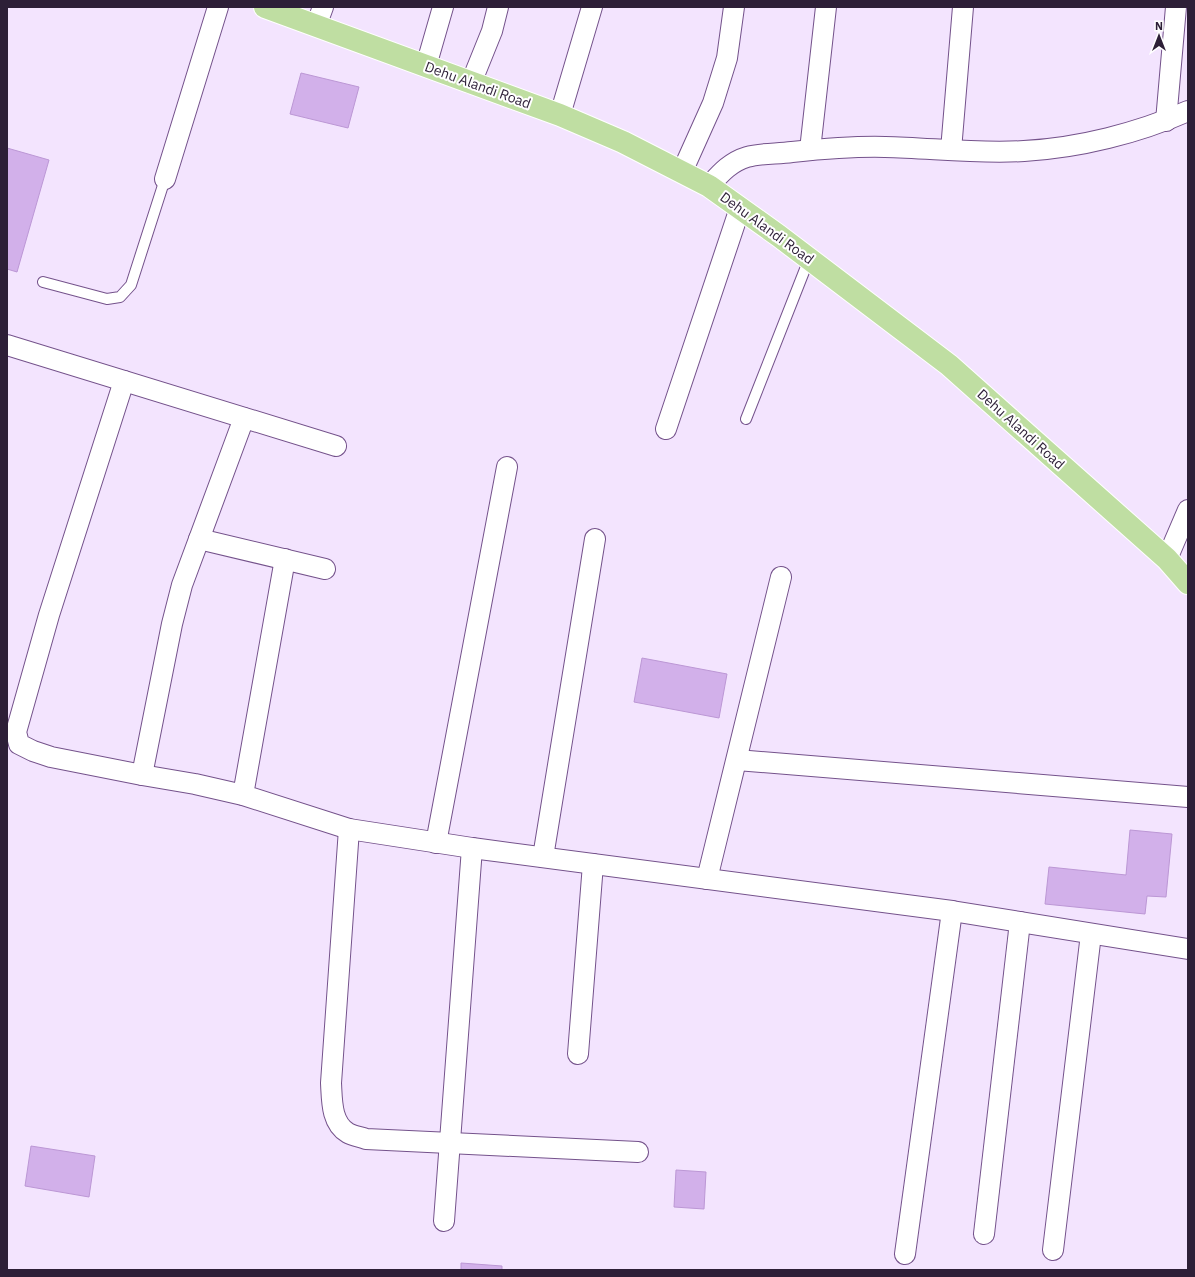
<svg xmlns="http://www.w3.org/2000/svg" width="1195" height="1277" viewBox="0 0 1195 1277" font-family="'IBM Plex Sans',sans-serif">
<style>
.building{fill:#d2b0ea;stroke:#bc97d5}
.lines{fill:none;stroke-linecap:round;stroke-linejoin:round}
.service-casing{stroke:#74528b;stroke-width:12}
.minor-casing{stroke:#74528b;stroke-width:22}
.primary-casing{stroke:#fff;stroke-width:24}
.service{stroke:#fff;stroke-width:10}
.minor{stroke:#fff;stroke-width:20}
.primary{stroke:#bfdea2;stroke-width:22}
.labels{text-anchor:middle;stroke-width:4;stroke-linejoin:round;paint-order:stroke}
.street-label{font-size:14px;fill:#2d1f37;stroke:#fff}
</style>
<rect width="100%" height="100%" fill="#f3e4fe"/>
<g class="building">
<polygon points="301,73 359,87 348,128 290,114"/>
<polygon points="7,148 49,160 17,272 7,269"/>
<polygon points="642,658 727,674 719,718 634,702"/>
<polygon points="1130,830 1172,834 1166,897 1147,896 1145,914 1045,904 1049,867 1126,875"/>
<polygon points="31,1146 95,1156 89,1197 25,1186"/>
<polygon points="676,1170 706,1172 704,1209 674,1207"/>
<polygon points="461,1263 502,1266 502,1270 461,1270"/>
</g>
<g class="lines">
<g class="service-casing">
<g id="service">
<polyline points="43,282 107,299 120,297 131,285 165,179"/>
<polyline points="746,419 809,259"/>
</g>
</g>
<g class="minor-casing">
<g id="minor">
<polyline points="316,26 323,7"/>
<polyline points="426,66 443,7"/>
<polyline points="471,83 492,31 498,7"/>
<polyline points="560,115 592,7"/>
<polyline points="1166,121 1176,7"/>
<polyline points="810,150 826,7"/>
<polyline points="951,150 963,7"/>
<polyline points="682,172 713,103 727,58 734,7"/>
<polyline points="165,179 218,7"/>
<path d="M709 186C720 174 730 162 747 157 760 153 777 154 792 152 822 149 854 146 885 147 931 148 978 154 1024 151 1079 148 1138 133 1188 111"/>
<polyline points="7,345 336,446"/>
<polyline points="124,381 49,615 16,732 19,744 33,751 51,757 142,775 195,784 243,795 349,829 472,848 952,911 1188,949"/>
<polyline points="666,429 740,208"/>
<polyline points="199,539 325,569"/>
<polyline points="1167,559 1188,510"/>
<polyline points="737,760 1188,797"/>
<polyline points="142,775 172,624 182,585 244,418"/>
<polyline points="243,795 285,559"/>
<path d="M349 829 331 1083C332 1100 331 1123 348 1133 353 1136 361 1137 366 1139L638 1152"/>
<polyline points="436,843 507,467"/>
<polyline points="543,857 595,539"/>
<polyline points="707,879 781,577"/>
<polyline points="578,1054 593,864"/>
<polyline points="444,1221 472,848"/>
<polyline points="984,1234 1020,922"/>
<polyline points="1053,1250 1091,934"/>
<polyline points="905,1254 952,911"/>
</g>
</g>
<g class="primary-casing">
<polyline id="primary" points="265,7 560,115 623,142 709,186 779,236 949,365 1167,559 1188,583"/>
</g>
<use href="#service" class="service"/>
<use href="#minor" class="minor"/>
<use href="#primary" class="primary"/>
</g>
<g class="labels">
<g class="street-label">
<text transform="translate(478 85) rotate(20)" y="5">Dehu Alandi Road</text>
<text transform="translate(767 228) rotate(36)" y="5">Dehu Alandi Road</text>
<text transform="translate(1021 429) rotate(42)" y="5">Dehu Alandi Road</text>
</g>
</g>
<rect width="1195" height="1277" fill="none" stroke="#2d1f37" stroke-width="16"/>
<g transform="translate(1159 36)" stroke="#ffffff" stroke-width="3" paint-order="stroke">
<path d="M0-3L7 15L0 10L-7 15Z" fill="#2d1f37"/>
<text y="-6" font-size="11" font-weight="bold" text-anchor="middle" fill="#2d1f37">N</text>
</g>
</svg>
